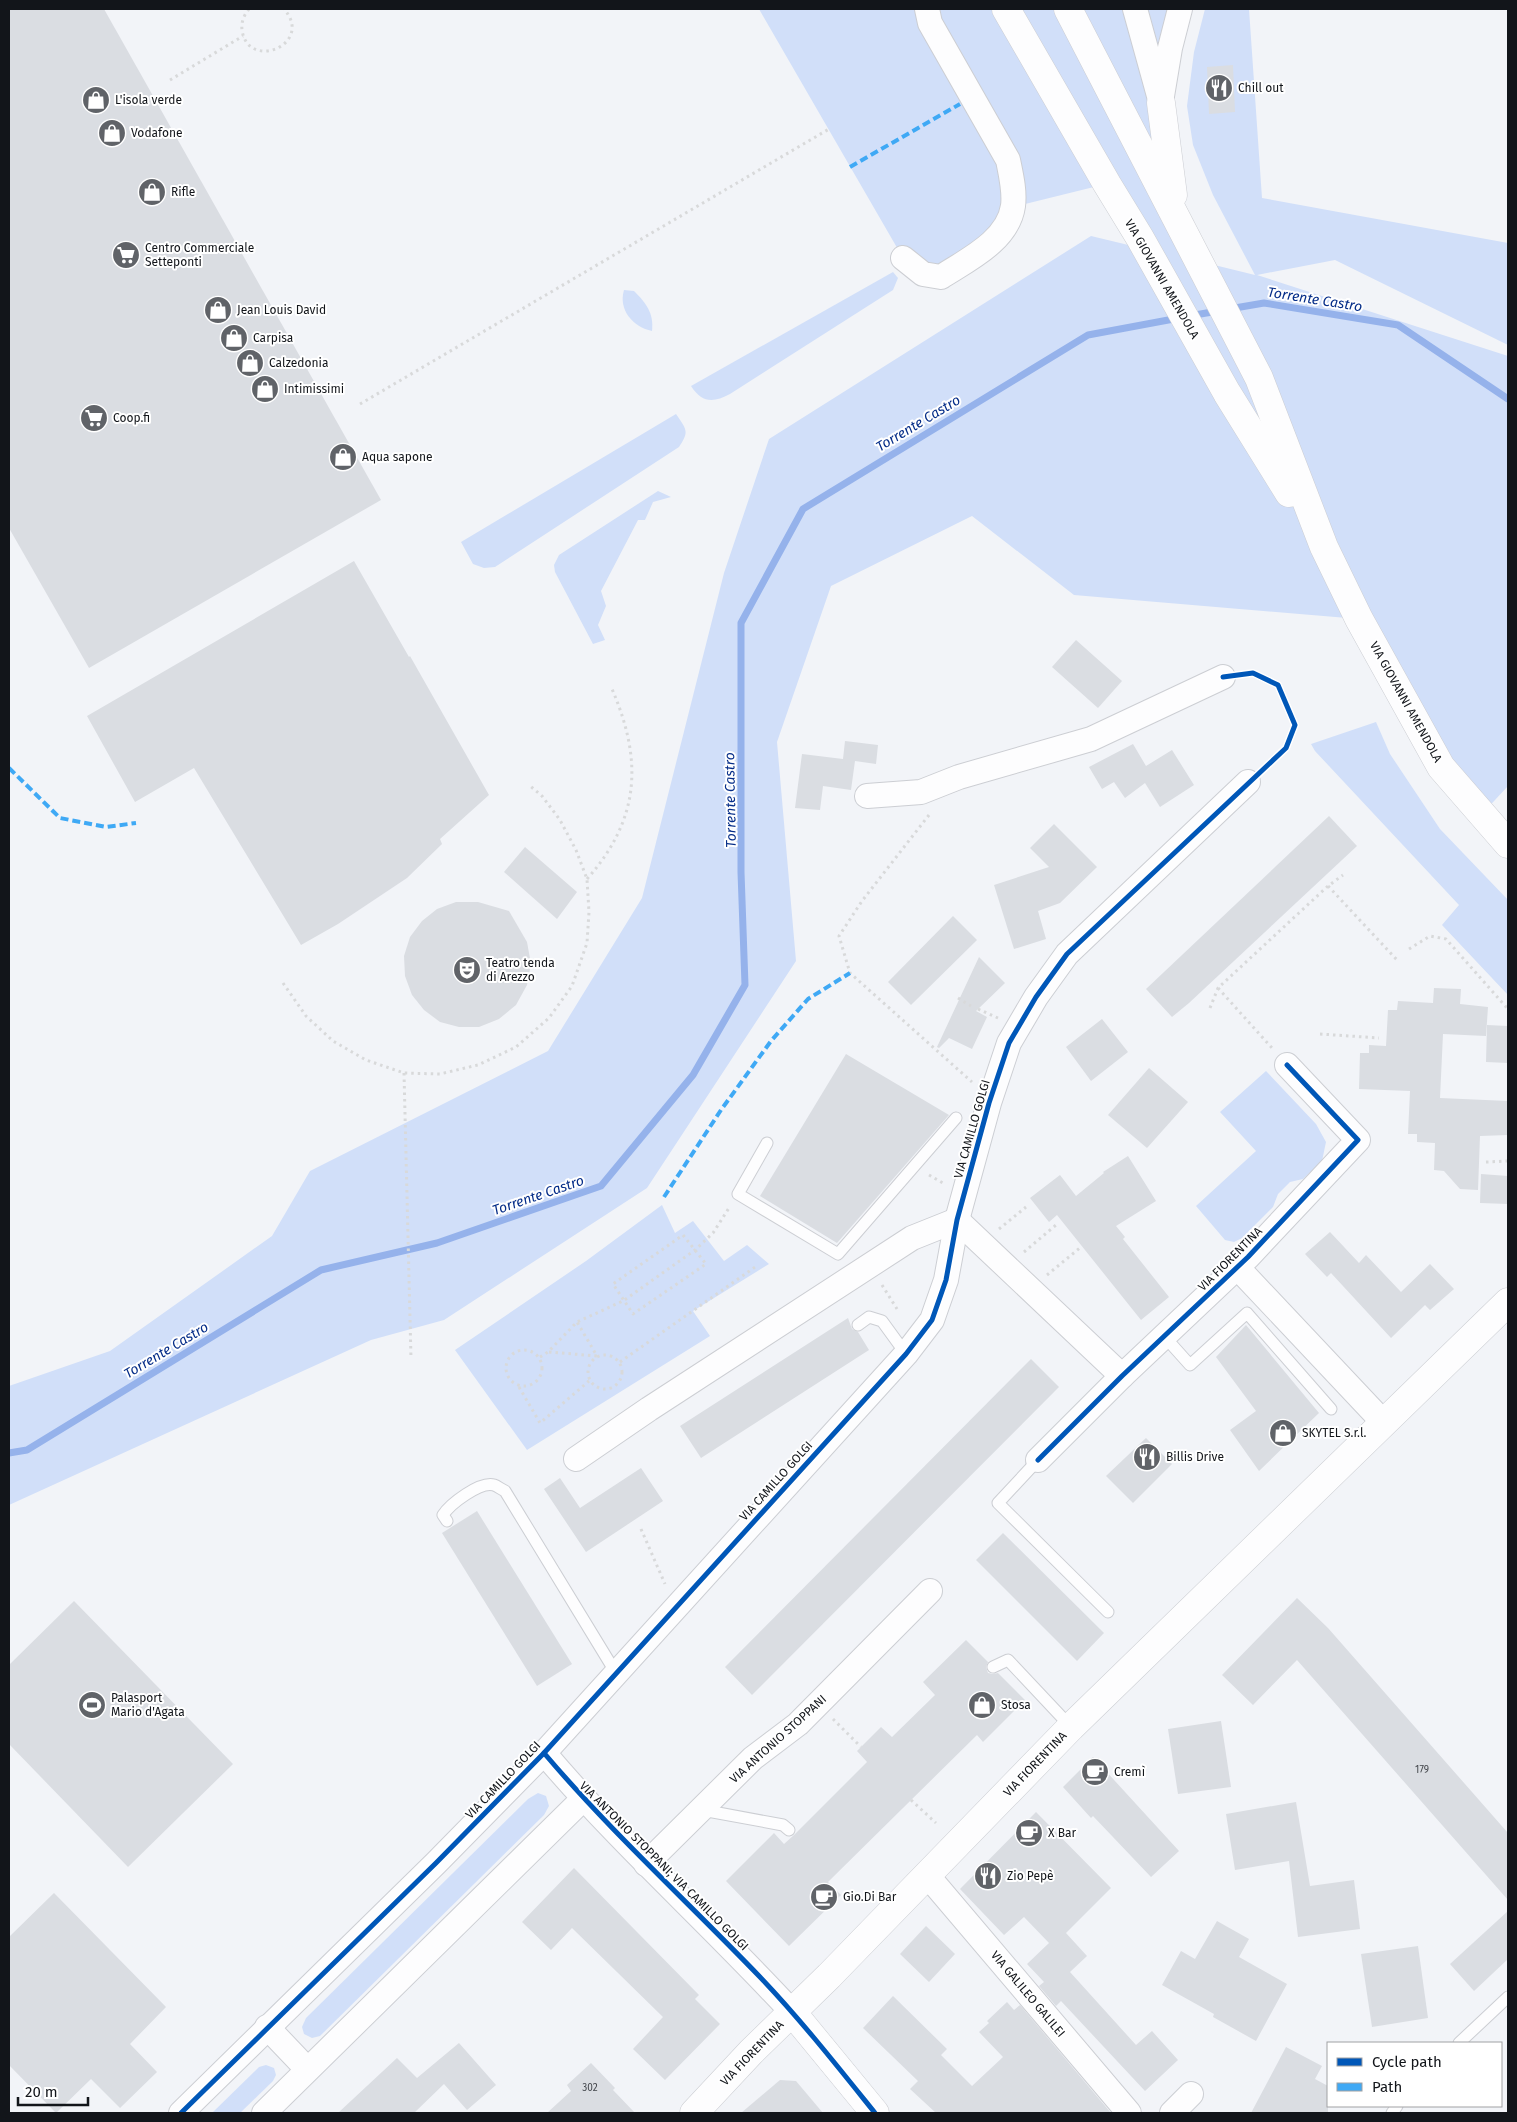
<svg xmlns="http://www.w3.org/2000/svg" width="1517" height="2122" viewBox="0 0 1517 2122" font-family="'Fira Sans',sans-serif">
<style>
.green{fill:#d1dff9}
.lines{fill:none;stroke-linecap:round;stroke-linejoin:round}
.stream{stroke:#95b2eb;stroke-width:7}
.building{fill:#dadde2}
.service-casing{stroke:#ccced3;stroke-width:13}
.minor-casing{stroke:#ccced3;stroke-width:26}
.tertiary-casing{stroke:#ccced3;stroke-width:29}
.primary-casing{stroke:#ccced3;stroke-width:29}
.path{stroke:#d8d9da;stroke-width:3;stroke-dasharray:2.5 4;stroke-linecap:butt}
.service{stroke:#fdfdfe;stroke-width:11}
.minor{stroke:#fdfdfe;stroke-width:24}
.tertiary{stroke:#fdfdfe;stroke-width:28}
.primary{stroke:#fdfdfe;stroke-width:28}
.quiet{stroke:#3fa9f5;stroke-width:4;stroke-dasharray:8 4;stroke-linecap:butt}
.cycleway-casing{stroke:#fff;stroke-width:8}
.cycleway{stroke:#0057b8;stroke-width:5}
.labels{text-anchor:middle;stroke-width:4;stroke-linejoin:round;paint-order:stroke}
.number-label{font-size:10px;fill:#44474c}
.poi-label{font-size:12px;fill:#12151a;stroke:#fff;text-anchor:start}
.street-label{font-size:12px;fill:#12151a;stroke:#fff}
.water-label{font-size:14px;font-style:italic;fill:#052d88;stroke:#fff}
</style>
<rect width="100%" height="100%" fill="#f2f4f8"/>
<g class="green">
<polygon points="759,9 1180,9 1166,152 1198,261 1255,275 1213,195 1193,145 1187,106 1194,52 1205,9 1249,9 1262,198 1508,243 1508,345 1335,260 1257,275 1508,356 1508,786 1482,814 1359,619 1074,595 972,516 831,586 777,742 796,961 647,1188 444,1320 371,1340 9,1505 9,1386 110,1351 272,1236 310,1171 548,1051 642,898 724,573 769,439 1091,236 1145,249 1106,184 1013,207 941,277 903,258"/>
<path d="M893 272 898 278 893 290 730 394C713 403 702 403 691 386Z"/>
<path d="M624 290 634 291C646 303 654 313 652 331 633 327 618 310 624 290Z"/>
<path d="M676 414C686 429 690 431 679 447L495 567 484 568 473 564 461 542Z"/>
<polygon points="658,491 671,497 653,502 645,520 638,520 601,591 606,606 598,625 605,640 593,644 555,572 554,565 559,555"/>
<polygon points="1376,722 1390,754 1440,829 1508,900 1508,995 1442,925 1459,905 1315,751 1311,744"/>
<polygon points="1266,1071 1316,1124 1326,1142 1322,1161 1303,1179 1290,1182 1278,1194 1273,1207 1242,1238 1234,1242 1225,1240 1196,1206 1256,1151 1220,1112"/>
<polygon points="662,1205 675,1233 693,1221 724,1261 747,1245 769,1264 693,1311 710,1336 527,1450 455,1350 586,1261"/>
<polygon points="538,1793 546,1796 549,1806 544,1815 320,2036 312,2038 304,2034 302,2027 306,2018 528,1799"/>
<polygon points="266,2065 274,2068 276,2075 273,2081 240,2113 212,2113 259,2067"/>
</g>
<g class="lines">
<g class="stream">
<polyline points="1229,309 1264,303 1398,325 1508,399"/>
<polyline points="1189,316 1218,311"/>
<polyline points="9,1453 27,1450 321,1270 437,1243 601,1186 693,1075 745,985 741,872 741,623 803,509 1088,335 1179,318"/>
</g>
</g>
<g class="building">
<polygon points="9,9 104,9 381,500 89,668 9,528"/>
<polygon points="1233,65 1235,112 1209,114 1207,67"/>
<polygon points="354,561 409,657 410,656 489,795 440,839 442,844 407,878 338,924 301,945 194,768 135,802 87,716"/>
<polygon points="1076,640 1122,681 1098,708 1052,667"/>
<polygon points="845,741 878,745 876,764 855,761 851,790 823,786 820,810 795,808 802,754 843,759"/>
<polygon points="1133,744 1146,766 1172,750 1194,785 1160,807 1145,783 1125,798 1114,782 1102,789 1089,767"/>
<polygon points="1329,816 1357,846 1189,1003 1172,1017 1146,989"/>
<polygon points="1054,824 1097,867 1060,903 1038,911 1046,939 1014,949 994,885 1049,867 1030,848"/>
<polygon points="525,847 577,892 557,919 504,872"/>
<polygon points="456,902 478,902 509,911 527,942 531,964 527,985 516,1005 499,1019 479,1027 459,1027 440,1022 424,1010 412,995 405,976 404,956 410,937 422,921 437,909"/>
<polygon points="953,916 977,940 911,1005 888,982"/>
<polygon points="979,957 1005,983 976,1011 987,1017 972,1049 949,1038 939,1048 937,1047"/>
<polygon points="1434,988 1461,989 1460,1004 1488,1007 1486,1036 1443,1034 1440,1098 1508,1101 1508,1135 1480,1136 1478,1190 1460,1189 1444,1171 1434,1170 1435,1143 1417,1142 1417,1134 1408,1134 1410,1091 1359,1089 1360,1053 1369,1053 1369,1045 1386,1046 1388,1010 1397,1010 1398,1001 1433,1003"/>
<polygon points="1102,1019 1128,1052 1091,1081 1066,1047"/>
<polygon points="1487,1025 1508,1026 1508,1063 1486,1062"/>
<polygon points="846,1054 949,1115 837,1243 760,1196"/>
<polygon points="1149,1068 1188,1102 1147,1148 1108,1115"/>
<polygon points="1128,1156 1156,1201 1116,1226 1125,1237 1123,1239 1169,1297 1141,1320 1057,1215 1049,1222 1030,1198 1060,1175 1076,1196 1104,1173 1103,1172"/>
<polygon points="1481,1174 1508,1176 1508,1204 1480,1203"/>
<polygon points="1330,1232 1359,1263 1366,1255 1401,1292 1430,1264 1454,1289 1430,1310 1425,1305 1391,1338 1331,1273 1327,1277 1305,1254"/>
<polygon points="848,1318 852,1329 858,1332 869,1350 701,1458 680,1426"/>
<polygon points="1246,1325 1319,1413 1259,1471 1230,1430 1256,1411 1216,1357"/>
<polygon points="1031,1359 1059,1387 752,1695 725,1667"/>
<polygon points="1146,1438 1172,1464 1133,1503 1106,1476"/>
<polygon points="641,1468 663,1501 586,1552 544,1489 560,1478 580,1508"/>
<polygon points="477,1511 572,1664 537,1686 442,1533"/>
<polygon points="1003,1533 1104,1633 1077,1661 976,1560"/>
<polygon points="1297,1598 1328,1628 1508,1833 1508,1900 1297,1660 1253,1705 1222,1675"/>
<polygon points="74,1601 233,1764 128,1867 9,1744 9,1665"/>
<polygon points="966,1640 988,1662 986,1667 988,1673 993,1674 998,1673 1025,1700 983,1742 977,1735 828,1882 841,1895 789,1946 726,1881 774,1833 784,1844 794,1835 867,1762 857,1751 881,1727 892,1737 935,1695 923,1682"/>
<polygon points="1221,1721 1231,1787 1178,1794 1168,1729"/>
<polygon points="1093,1757 1179,1851 1151,1877 1093,1816 1091,1818 1063,1787"/>
<polygon points="1296,1802 1310,1886 1354,1880 1360,1929 1298,1937 1289,1861 1235,1870 1226,1814"/>
<polygon points="1036,1812 1111,1888 1066,1933 1087,1956 1070,1972 1136,2045 1152,2031 1178,2060 1145,2091 1061,2001 1056,2006 1039,1986 1044,1982 1027,1964 1049,1943 1024,1917 1004,1935 960,1889"/>
<polygon points="574,1868 699,1995 695,1999 720,2024 665,2080 633,2049 663,2017 572,1928 551,1950 522,1922"/>
<polygon points="54,1893 166,2007 130,2044 157,2072 120,2108 91,2079 56,2113 9,2065 9,1937"/>
<polygon points="1508,1911 1508,1959 1474,1991 1450,1964"/>
<polygon points="1217,1921 1249,1939 1239,1957 1287,1984 1256,2041 1213,2017 1214,2014 1162,1985 1181,1951 1195,1959"/>
<polygon points="926,1926 955,1954 929,1982 900,1954"/>
<polygon points="1418,1946 1428,2018 1372,2027 1361,1954"/>
<polygon points="893,1996 947,2049 941,2055 972,2086 1003,2057 979,2032 989,2023 987,2021 1007,2002 1014,2010 1020,2005 1111,2113 936,2113 910,2089 918,2081 863,2028"/>
<polygon points="459,2043 496,2085 467,2110 444,2084 414,2113 338,2113 397,2058 417,2078"/>
<polygon points="1286,2047 1322,2066 1315,2079 1328,2086 1328,2113 1251,2113"/>
<polygon points="591,2063 615,2088 613,2090 635,2113 547,2113 571,2091 567,2085"/>
<polygon points="780,2080 796,2081 823,2113 741,2113"/>
</g>
<g class="lines">
<g class="service-casing">
<g id="service">
<polyline points="767,1143 738,1194 838,1254 956,1118"/>
<polyline points="858,1325 869,1317 882,1321 906,1354"/>
<polyline points="1164,1336 1190,1365 1247,1313 1331,1409"/>
<polyline points="1038,1460 998,1503 1108,1612"/>
<path d="M447 1521 443 1515C450 1504 480 1481 494 1485 497 1486 501 1489 505 1491L616 1673"/>
<polyline points="993,1667 1008,1660 1071,1727"/>
<polyline points="702,1810 783,1825 789,1830"/>
<polyline points="1459,2043 1508,1997"/>
<polyline points="1392,2113 1397,2106"/>
</g>
</g>
<g class="minor-casing">
<g id="minor">
<polyline points="1135,9 1161,103"/>
<polyline points="1162,96 1170,48 1180,9"/>
<path d="M903 258 923 274 941 277C967 260 1008 241 1013 206 1015 191 1011 175 1008 160L930 23 927 9"/>
<polyline points="867,796 921,792 959,777 1091,739 1223,677"/>
<polyline points="1237,1267 1384,1423"/>
<polyline points="576,1459 649,1409 912,1238 957,1220 1122,1376"/>
<polyline points="1038,1460 1122,1376 1248,1257 1358,1140 1287,1065"/>
<path d="M544 1753C621 1844 711 1924 792 2012"/>
<polyline points="646,1864 753,1758 798,1724 930,1591"/>
<polyline points="927,1875 1129,2113"/>
<polyline points="267,2027 307,2069"/>
<polyline points="181,2113 436,1863 544,1753 906,1354 932,1320 946,1280 957,1220 989,1103 1009,1043 1036,997 1067,954 1248,782"/>
<polyline points="264,2113 583,1799"/>
<polyline points="1172,2113 1191,2094"/>
</g>
</g>
<g class="tertiary-casing">
<polyline id="tertiary" points="792,2012 875,2113"/>
</g>
<g class="primary-casing">
<g id="primary">
<polyline points="1006,9 1107,184 1140,238 1227,393 1289,493"/>
<polyline points="1068,9 1259,378 1324,547 1359,619 1441,767 1508,844"/>
<polyline points="1161,103 1173,195"/>
<polyline points="694,2113 751,2052 829,1976 1071,1727 1508,1302"/>
</g>
</g>
<g class="path">
<path d="M249 9C244 15 241 22 242 30 248 72 315 44 284 9"/>
<polyline points="170,80 243,36"/>
<polyline points="360,404 829,129"/>
<polyline points="929,815 862,901 839,936 850,973 972,1082"/>
<path d="M587 879C640 819 643 761 612 689"/>
<polyline points="1328,886 1397,960"/>
<polyline points="1409,949 1430,936 1446,939 1507,1008"/>
<polyline points="283,983 306,1016 333,1041 366,1060 404,1073 440,1074 478,1065 516,1047 549,1018 572,986 587,943 589,912 587,879 576,850 560,820 542,796 529,785"/>
<polyline points="1218,988 1272,1048"/>
<polyline points="958,998 971,1006"/>
<polyline points="1210,1008 1218,988 1328,886 1343,875"/>
<polyline points="978,1009 998,1018"/>
<polyline points="1320,1034 1379,1038"/>
<polyline points="404,1073 411,1359"/>
<polyline points="1486,1162 1508,1161"/>
<polyline points="929,1175 943,1183"/>
<polyline points="999,1229 1026,1207"/>
<polygon points="683,1235 706,1264 633,1314 613,1284"/>
<polyline points="1024,1252 1056,1225"/>
<polyline points="1047,1275 1081,1247"/>
<polyline points="882,1285 897,1309"/>
<circle cx="524" cy="1368" r="18"/>
<polyline points="549,1352 597,1356 577,1322"/>
<circle cx="605" cy="1372" r="17"/>
<polyline points="540,1357 548,1352 577,1322 623,1301 695,1250 713,1233 729,1208"/>
<polyline points="620,1362 758,1265"/>
<polyline points="519,1387 540,1423 589,1381"/>
<polyline points="641,1529 665,1584"/>
<polyline points="833,1719 861,1747"/>
<polyline points="911,1800 936,1823"/>
</g>
<use href="#service" class="service"/>
<use href="#minor" class="minor"/>
<use href="#tertiary" class="tertiary"/>
<use href="#primary" class="primary"/>
<g class="quiet">
<polyline points="850,167 960,104"/>
<polyline points="9,768 60,818 106,827 136,823"/>
<polyline points="664,1197 721,1110 771,1041 808,999 850,973"/>
</g>
<g class="cycleway-casing">
<g id="cycleway">
<polyline points="1038,1460 1122,1376 1248,1257 1358,1140 1287,1065"/>
<path d="M544 1753C611 1832 688 1902 760 1977 801 2020 838 2067 875 2113"/>
<polyline points="181,2113 436,1863 544,1753 906,1354 932,1320 946,1280 957,1220 989,1103 1009,1043 1036,997 1067,954 1286,748 1295,725 1278,685 1253,673 1223,677"/>
</g>
</g>
<use href="#cycleway" class="cycleway"/>
</g>
<defs>
<g id="restaurant-disc" transform="scale(1.4375)"><circle r="9.5" fill="#606368" stroke="#fff"/><path d="M-5-6h1v4h1v-4h1v4h1v-4h1v5L-1.5 .5V6h-2V.5L-5-1ZM5-6V6H3V1.5H1.5Q1.5-4 5-6Z" fill="#fff"/></g>
<g id="shop-disc" transform="scale(1.4375)"><circle r="9.5" fill="#606368" stroke="#fff"/><path d="M-5-2.5h2.3a2.7 3.5 0 0 1 5.4 0H5L5.5 6h-11ZM-1.5-2.5h3a1.5 2.3 0 0 0-3 0Z" fill="#fff"/></g>
<g id="supermarket-disc" transform="scale(1.4375)"><circle r="9.5" fill="#606368" stroke="#fff"/><path d="M-6-5.5h2.5l.6 2H6L4.5 2H-2.5L-4.4-4H-6ZM-1.5 3.2a1.3 1.3 0 1 0 .1 0ZM3 3.2a1.3 1.3 0 1 0 .1 0Z" fill="#fff"/></g>
<g id="theatre-disc" transform="scale(1.4375)"><circle r="9.5" fill="#606368" stroke="#fff"/><path d="M-5-5.5Q0-4 5-5.5V0Q5 5 0 6Q-5 5-5 0ZM-3.3-2.5H-1v1.5H-3.3ZM1-2.5H3.3v1.5H1ZM-2.8 1Q0 5.5 2.8 1Z" fill="#fff"/></g>
<g id="stadium-disc" transform="scale(1.4375)"><circle r="9.5" fill="#606368" stroke="#fff"/><path d="M0-5a6.5 5 0 1 0 0 10a6.5 5 0 1 0 0-10ZM-3.5-1.8h7v3.6h-7Z" fill="#fff"/></g>
<g id="cafe-disc" transform="scale(1.4375)"><circle r="9.5" fill="#606368" stroke="#fff"/><path d="M-5.5-4.5H6V0H3Q3 3.5 0 3.5H-2.5Q-5.5 3.5-5.5 0ZM3-3.2v2h1.7v-2ZM-6 4.5H4V6H-6Z" fill="#fff"/></g>
</defs>
<g fill-rule="evenodd">
<use href="#restaurant-disc" x="1219" y="88"/>
<use href="#shop-disc" x="96" y="100"/>
<use href="#shop-disc" x="112" y="133"/>
<use href="#shop-disc" x="152" y="192"/>
<use href="#supermarket-disc" x="126" y="255"/>
<use href="#shop-disc" x="218" y="310"/>
<use href="#shop-disc" x="234" y="338"/>
<use href="#shop-disc" x="250" y="363"/>
<use href="#shop-disc" x="265" y="389"/>
<use href="#supermarket-disc" x="94" y="418"/>
<use href="#shop-disc" x="343" y="457"/>
<use href="#theatre-disc" x="467" y="970"/>
<use href="#shop-disc" x="1283" y="1433"/>
<use href="#restaurant-disc" x="1147" y="1457"/>
<use href="#stadium-disc" x="92" y="1705"/>
<use href="#shop-disc" x="982" y="1705"/>
<use href="#cafe-disc" x="1095" y="1772"/>
<use href="#cafe-disc" x="1029" y="1833"/>
<use href="#restaurant-disc" x="988" y="1876"/>
<use href="#cafe-disc" x="824" y="1897"/>
</g>
<g class="labels">
<g class="number-label">
<text x="1422" y="1773">179</text>
<text x="590" y="2091">302</text>
</g>
<g class="poi-label">
<text x="1238" y="92">Chill out</text>
<text x="115" y="104">L'isola verde</text>
<text x="131" y="137">Vodafone</text>
<text x="171" y="196">Rifle</text>
<text x="145" y="252">Centro Commerciale<tspan x="145" dy="14">Setteponti</tspan></text>
<text x="237" y="314">Jean Louis David</text>
<text x="253" y="342">Carpisa</text>
<text x="269" y="367">Calzedonia</text>
<text x="284" y="393">Intimissimi</text>
<text x="113" y="422">Coop.fi</text>
<text x="362" y="461">Aqua sapone</text>
<text x="486" y="967">Teatro tenda<tspan x="486" dy="14">di Arezzo</tspan></text>
<text x="1302" y="1437">SKYTEL S.r.l.</text>
<text x="1166" y="1461">Billis Drive</text>
<text x="111" y="1702">Palasport<tspan x="111" dy="14">Mario d'Agata</tspan></text>
<text x="1001" y="1709">Stosa</text>
<text x="1114" y="1776">Cremì</text>
<text x="1048" y="1837">X Bar</text>
<text x="1007" y="1880">Zio Pepè</text>
<text x="843" y="1901">Gio.Di Bar</text>
</g>
<g class="street-label">
<text transform="translate(1162 279) rotate(60)" y="4">VIA GIOVANNI AMENDOLA</text>
<text transform="translate(1406 702) rotate(61)" y="4">VIA GIOVANNI AMENDOLA</text>
<text transform="translate(972 1129) rotate(-74)" y="4">VIA CAMILLO GOLGI</text>
<text transform="translate(1230 1259) rotate(-45)" y="4">VIA FIORENTINA</text>
<text transform="translate(776 1481) rotate(-48)" y="4">VIA CAMILLO GOLGI</text>
<text transform="translate(778 1739) rotate(-42)" y="4">VIA ANTONIO STOPPANI</text>
<text transform="translate(1035 1764) rotate(-46)" y="4">VIA FIORENTINA</text>
<text transform="translate(503 1780) rotate(-46)" y="4">VIA CAMILLO GOLGI</text>
<text transform="translate(664 1866) rotate(45)" y="4">VIA ANTONIO STOPPANI; VIA CAMILLO GOLGI</text>
<text transform="translate(1028 1994) rotate(50)" y="4">VIA GALILEO GALILEI</text>
<text transform="translate(752 2053) rotate(-46)" y="4">VIA FIORENTINA</text>
</g>
<g class="water-label">
<text transform="translate(1315 299) rotate(9)" y="5">Torrente Castro</text>
<text transform="translate(918 423) rotate(-31)" y="5">Torrente Castro</text>
<text transform="translate(730 800) rotate(-91)" y="5">Torrente Castro</text>
<text transform="translate(538 1195) rotate(-19)" y="5">Torrente Castro</text>
<text transform="translate(166 1350) rotate(-31)" y="5">Torrente Castro</text>
</g>
</g>
<rect width="1517" height="2122" fill="none" stroke="#12151a" stroke-width="20"/>
<rect x="1327" y="2042" width="175" height="65" fill="#ffffff" stroke="#a0a1a3"/>
<rect x="1337" y="2058" width="25" height="8" fill="#0057b8" stroke="#a0a1a3"/>
<text x="1372" y="2067" font-size="15" fill="#12151a">Cycle path</text>
<rect x="1337" y="2083" width="25" height="8" fill="#3fa9f5" stroke="#a0a1a3"/>
<text x="1372" y="2092" font-size="15" fill="#12151a">Path</text>
<path d="M18 2097v8h70v-8" fill="none" stroke="#12151a" stroke-width="2.5"/>
<text x="25" y="2097" font-size="15" fill="#12151a" stroke="#ffffff" stroke-width="4" paint-order="stroke">20 m</text>
</svg>
